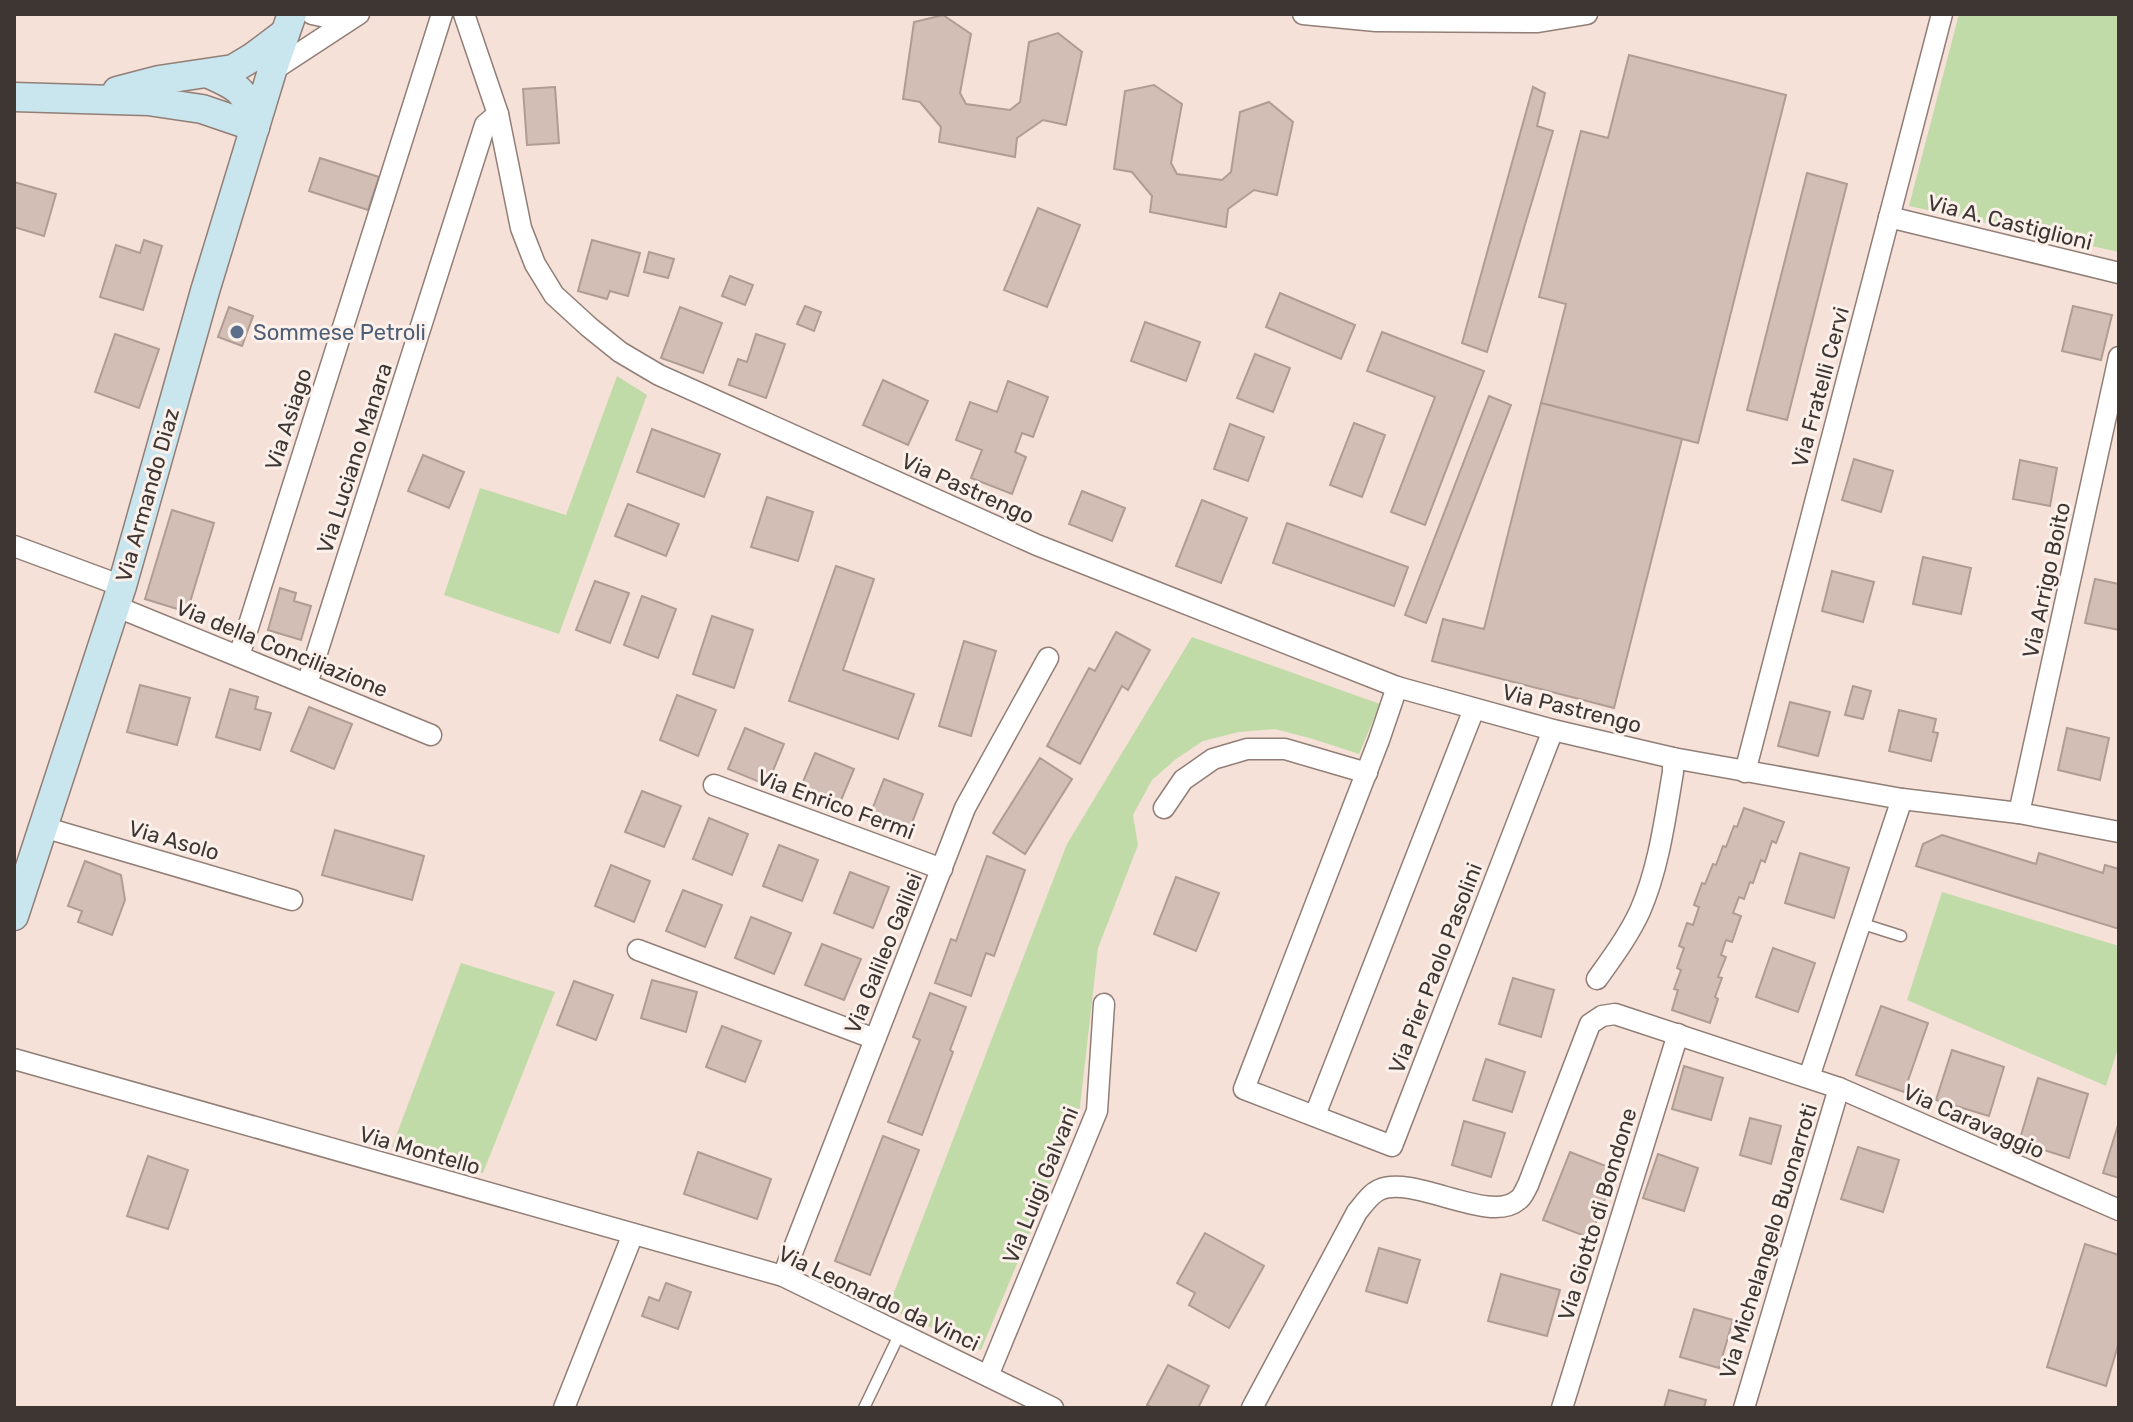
<svg xmlns="http://www.w3.org/2000/svg" width="2133" height="1422" viewBox="0 0 2133 1422" font-family="Rubik,sans-serif">
<style>
.green{fill:#c0dba8}
.building{fill:#d2beb5;stroke:#af9c93;stroke-width:2}
.lines{fill:none;stroke-linecap:round;stroke-linejoin:round}
.lane-casing{stroke:#917e76;stroke-width:13}
.street-casing{stroke:#917e76;stroke-width:23}
.secondary-casing{stroke:#917e76;stroke-width:31}
.lane{stroke:#fff;stroke-width:10}
.street{stroke:#fff;stroke-width:20}
.secondary{stroke:#c9e6ef;stroke-width:28}
.service-dot{fill:#5c6f8a;stroke:#fcf0eb;stroke-width:3}
.labels{text-anchor:middle;stroke-width:6;stroke-linejoin:round;paint-order:stroke}
.street-label{font-size:22px;fill:#3d3632;stroke:#fcf0eb}
.service-label{font-size:22px;fill:#4e5e75;stroke:#fcf0eb;text-anchor:start}
</style>
<rect width="100%" height="100%" fill="#f5e1d8"/>
<g class="green">
<polygon points="1959,14 2119,14 2119,252 1909,206"/>
<polygon points="617,376 647,395 559,634 444,595 480,488 566,515"/>
<polygon points="1192,637 1380,704 1359,754 1313,739 1275,729 1239,732 1203,741 1176,759 1152,780 1133,815 1138,845 1098,948 1080,1107 1065,1149 981,1350 888,1308 1067,844"/>
<polygon points="1942,892 2119,946 2119,1045 2106,1086 1907,1000"/>
<polygon points="461,963 555,992 483,1173 392,1147"/>
</g>
<g class="building">
<polygon points="943,15 971,34 960,93 966,104 1010,110 1020,102 1029,42 1058,33 1082,52 1066,125 1043,120 1017,138 1015,157 939,142 941,127 920,102 903,99 914,22"/>
<polygon points="1629,55 1786,95 1698,443 1541,403 1566,304 1539,297 1581,131 1608,138"/>
<polygon points="1154,85 1182,104 1171,163 1177,174 1222,180 1231,172 1240,112 1269,102 1293,122 1277,195 1254,190 1228,209 1226,227 1150,212 1152,196 1132,172 1114,169 1125,91"/>
<polygon points="555,87 559,143 527,145 523,89"/>
<polygon points="1533,87 1545,93 1537,126 1553,131 1487,352 1462,343"/>
<polygon points="320,158 379,177 368,210 309,191"/>
<polygon points="1807,173 1847,184 1787,420 1747,410"/>
<polygon points="14,182 56,194 44,236 14,227"/>
<polygon points="1038,208 1080,225 1047,307 1004,290"/>
<polygon points="144,240 162,246 143,310 100,297 116,245 140,253"/>
<polygon points="592,240 640,253 628,296 610,291 607,299 578,291"/>
<polygon points="649,252 674,259 668,278 644,272"/>
<polygon points="730,276 753,285 745,305 722,296"/>
<polygon points="1280,293 1355,325 1341,359 1266,327"/>
<polygon points="805,306 821,312 814,331 797,324"/>
<polygon points="2073,306 2112,315 2101,360 2062,351"/>
<polygon points="229,307 253,316 242,346 218,337"/>
<polygon points="680,307 722,323 703,373 661,358"/>
<polygon points="1145,322 1200,342 1186,381 1131,361"/>
<polygon points="1382,332 1484,371 1425,525 1391,512 1435,397 1367,371"/>
<polygon points="115,334 159,349 139,408 95,392"/>
<polygon points="756,334 785,344 766,398 729,385 738,359 747,362"/>
<polygon points="1255,354 1290,368 1273,412 1237,398"/>
<polygon points="883,380 928,401 908,445 863,425"/>
<polygon points="1008,381 1048,397 1033,437 1022,433 1015,452 1026,457 1012,494 971,478 982,450 956,440 970,402 997,412"/>
<polygon points="1489,396 1511,405 1426,623 1405,615"/>
<polygon points="1541,403 1682,439 1614,708 1432,661 1443,619 1484,629"/>
<polygon points="1354,423 1385,435 1362,497 1330,485"/>
<polygon points="1230,424 1264,437 1248,481 1214,469"/>
<polygon points="652,429 720,454 704,497 637,472"/>
<polygon points="423,455 464,472 449,508 408,491"/>
<polygon points="1854,459 1893,471 1881,512 1842,500"/>
<polygon points="2020,460 2057,468 2050,506 2013,499"/>
<polygon points="1082,491 1125,508 1112,541 1069,524"/>
<polygon points="767,497 813,512 798,561 751,547"/>
<polygon points="1202,500 1247,518 1221,583 1176,566"/>
<polygon points="628,504 679,524 666,556 615,536"/>
<polygon points="172,510 214,523 187,612 145,599"/>
<polygon points="1287,523 1408,567 1394,606 1273,563"/>
<polygon points="1923,557 1971,568 1961,614 1913,604"/>
<polygon points="836,566 874,579 843,670 914,694 898,739 789,701"/>
<polygon points="1832,571 1874,582 1863,622 1822,611"/>
<polygon points="2095,579 2119,584 2119,630 2085,623"/>
<polygon points="595,581 629,593 610,643 576,630"/>
<polygon points="280,588 296,593 294,601 311,606 301,640 268,630"/>
<polygon points="642,596 676,609 658,658 624,645"/>
<polygon points="712,616 753,630 734,688 693,674"/>
<polygon points="1116,632 1150,650 1128,690 1122,686 1080,764 1047,746 1089,668 1095,671"/>
<polygon points="964,641 996,651 971,736 939,726"/>
<polygon points="140,685 190,698 177,745 127,732"/>
<polygon points="1853,686 1871,691 1863,719 1845,715"/>
<polygon points="230,689 258,697 255,709 271,713 260,750 216,737"/>
<polygon points="677,695 716,710 698,756 660,740"/>
<polygon points="1790,702 1830,712 1818,756 1778,746"/>
<polygon points="309,707 352,724 334,769 291,751"/>
<polygon points="1899,710 1936,719 1933,732 1938,733 1931,761 1889,751"/>
<polygon points="745,728 784,744 767,785 728,769"/>
<polygon points="2067,728 2109,738 2100,780 2058,770"/>
<polygon points="815,753 854,769 837,810 798,794"/>
<polygon points="1040,758 1072,779 1025,854 993,833"/>
<polygon points="884,779 923,794 907,836 868,820"/>
<polygon points="642,791 681,806 664,847 625,832"/>
<polygon points="1744,808 1784,822 1776,843 1772,841 1765,862 1761,860 1753,883 1750,882 1744,899 1739,897 1733,913 1741,916 1732,942 1726,940 1721,955 1726,957 1718,977 1722,978 1715,997 1718,999 1710,1023 1672,1010 1678,990 1674,989 1681,970 1677,968 1684,948 1679,946 1687,923 1693,925 1699,907 1694,905 1702,883 1705,884 1713,864 1716,865 1723,846 1726,847 1734,826 1737,827"/>
<polygon points="709,818 748,834 732,875 693,859"/>
<polygon points="335,830 424,856 412,900 322,875"/>
<polygon points="1942,835 2036,864 2039,853 2103,873 2105,865 2119,869 2119,929 1916,866 1923,844"/>
<polygon points="779,845 818,860 802,901 763,886"/>
<polygon points="1800,853 1849,868 1834,918 1785,903"/>
<polygon points="987,856 1025,870 994,956 986,953 971,996 935,983 951,939 956,941"/>
<polygon points="85,861 121,875 125,900 112,935 78,922 82,911 68,906"/>
<polygon points="611,865 650,881 634,922 595,906"/>
<polygon points="850,872 889,887 873,928 834,913"/>
<polygon points="1176,877 1219,893 1196,951 1154,934"/>
<polygon points="683,890 722,905 705,947 666,931"/>
<polygon points="751,917 791,933 774,974 735,958"/>
<polygon points="822,944 861,959 844,1000 805,985"/>
<polygon points="1773,948 1815,963 1798,1012 1756,997"/>
<polygon points="1513,978 1554,990 1541,1037 1499,1024"/>
<polygon points="652,980 697,992 686,1032 641,1018"/>
<polygon points="574,981 613,995 596,1040 557,1025"/>
<polygon points="930,993 966,1007 950,1050 953,1052 922,1135 888,1122 920,1040 913,1037"/>
<polygon points="1881,1006 1928,1023 1904,1092 1856,1075"/>
<polygon points="722,1026 761,1041 745,1082 706,1067"/>
<polygon points="1952,1050 2004,1067 1989,1116 1936,1100"/>
<polygon points="1486,1059 1525,1072 1512,1112 1473,1100"/>
<polygon points="1684,1066 1723,1078 1711,1120 1672,1109"/>
<polygon points="2038,1078 2088,1094 2069,1158 2019,1142"/>
<polygon points="1750,1118 1781,1126 1771,1164 1740,1155"/>
<polygon points="1464,1121 1505,1133 1491,1177 1452,1165"/>
<polygon points="2119,1122 2119,1178 2103,1173"/>
<polygon points="883,1136 919,1150 870,1275 835,1261"/>
<polygon points="1858,1147 1899,1160 1883,1212 1841,1199"/>
<polygon points="698,1152 771,1179 757,1219 684,1194"/>
<polygon points="1570,1152 1616,1170 1590,1238 1543,1220"/>
<polygon points="1658,1154 1698,1168 1684,1211 1643,1198"/>
<polygon points="148,1156 188,1170 168,1229 127,1216"/>
<polygon points="1205,1233 1264,1266 1229,1328 1189,1305 1195,1293 1177,1283"/>
<polygon points="2085,1244 2119,1255 2119,1342 2106,1386 2047,1367"/>
<polygon points="1379,1248 1420,1260 1407,1303 1366,1291"/>
<polygon points="1501,1274 1560,1290 1547,1336 1488,1321"/>
<polygon points="666,1283 691,1292 678,1329 642,1316 649,1297 659,1301"/>
<polygon points="1694,1309 1733,1320 1719,1368 1680,1357"/>
<polygon points="1168,1365 1209,1386 1198,1408 1153,1408 1147,1405"/>
<polygon points="1669,1390 1706,1400 1704,1408 1664,1408"/>
</g>
<g class="lines">
<g class="lane-casing">
<g id="lane">
<polyline points="1860,923 1901,936"/>
<polyline points="864,1408 900,1333"/>
</g>
</g>
<g class="street-casing">
<g id="street">
<polyline points="312,14 331,18 355,16"/>
<polyline points="464,14 498,114 521,228 535,264 554,295 589,327 620,352 659,375 1037,545 1397,687 1553,730 1673,758 1902,799 2019,813 2119,832"/>
<polyline points="1303,14 1376,21 1538,22 1587,14"/>
<polyline points="272,71 359,14"/>
<polyline points="1889,217 2119,273"/>
<polyline points="14,546 122,586"/>
<polyline points="115,606 431,735"/>
<polyline points="239,656 442,14"/>
<polyline points="307,684 485,125 498,114"/>
<polyline points="1397,687 1379,740 1244,1089 1392,1146 1553,730"/>
<polyline points="1745,772 1942,14"/>
<polyline points="714,785 942,869"/>
<polyline points="1164,808 1183,780 1213,759 1247,749 1285,749 1367,773"/>
<polyline points="2019,813 2119,357"/>
<polyline points="43,827 292,900"/>
<polyline points="638,950 875,1039"/>
<path d="M1597 979C1612 958 1629 935 1640 911 1659 867 1665 819 1673 772V758"/>
<polyline points="14,1059 783,1276 1053,1408"/>
<polyline points="1809,1077 1902,799"/>
<polyline points="1315,1115 1474,709"/>
<polyline points="783,1276 965,808 1048,658"/>
<polyline points="988,1376 1097,1111 1104,1004"/>
<polyline points="564,1408 633,1234"/>
<path d="M1252 1408 1357 1212C1363 1205 1370 1194 1379 1190 1413 1174 1490 1225 1518 1200 1523 1197 1525 1190 1528 1185L1590 1024 1602 1016 1615 1014 1839 1088 2119 1210"/>
<polyline points="1562,1408 1678,1034"/>
<polyline points="1744,1408 1839,1088"/>
</g>
</g>
<g class="secondary-casing">
<g id="secondary">
<path d="M209 74C241 88 246 91 255 127"/>
<polyline points="117,91 159,80 233,69 253,57 285,33"/>
<polyline points="14,97 148,101 202,109 255,127"/>
<polyline points="14,916 122,586 205,291 272,71 292,14"/>
</g>
</g>
<use href="#lane" class="lane"/>
<use href="#street" class="street"/>
<use href="#secondary" class="secondary"/>
</g>
<circle class="service-dot" cx="237" cy="332" r="8"/>
<g class="labels">
<g class="street-label">
<text transform="translate(2010 222) rotate(14)" y="8">Via A. Castiglioni</text>
<text transform="translate(1820 387) rotate(-75)" y="8">Via Fratelli Cervi</text>
<text transform="translate(288 419) rotate(-72)" y="8">Via Asiago</text>
<text transform="translate(354 458) rotate(-72)" y="8">Via Luciano Manara</text>
<text transform="translate(968 488) rotate(24)" y="8">Via Pastrengo</text>
<text transform="translate(147 495) rotate(-74)" y="8">Via Armando Diaz</text>
<text transform="translate(2046 580) rotate(-78)" y="8">Via Arrigo Boito</text>
<text transform="translate(282 648) rotate(22)" y="8">Via della Conciliazione</text>
<text transform="translate(1572 708) rotate(14)" y="8">Via Pastrengo</text>
<text transform="translate(836 804) rotate(20)" y="8">Via Enrico Fermi</text>
<text transform="translate(174 840) rotate(16)" y="8">Via Asolo</text>
<text transform="translate(883 953) rotate(-68)" y="8">Via Galileo Galilei</text>
<text transform="translate(1435 968) rotate(-69)" y="8">Via Pier Paolo Pasolini</text>
<text transform="translate(1974 1121) rotate(24)" y="8">Via Caravaggio</text>
<text transform="translate(420 1150) rotate(16)" y="8">Via Montello</text>
<text transform="translate(1040 1185) rotate(-68)" y="8">Via Luigi Galvani</text>
<text transform="translate(1597 1214) rotate(-73)" y="8">Via Giotto di Bondone</text>
<text transform="translate(1768 1241) rotate(-73)" y="8">Via Michelangelo Buonarroti</text>
<text transform="translate(879 1298) rotate(25)" y="8">Via Leonardo da Vinci</text>
</g>
<g class="service-label">
<text x="253" y="340">Sommese Petroli</text>
</g>
</g>
<rect width="2133" height="1422" fill="none" stroke="#3d3632" stroke-width="32"/>
</svg>
